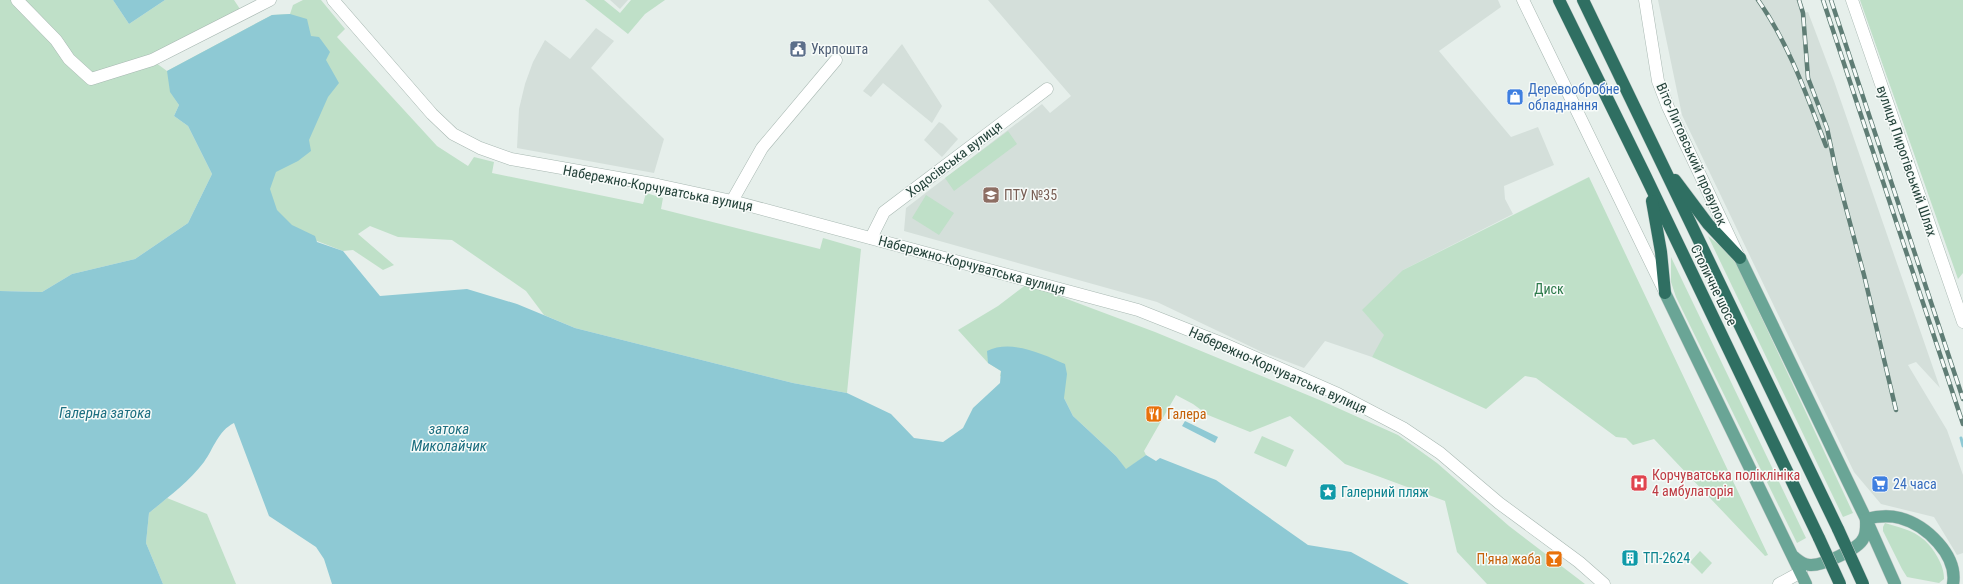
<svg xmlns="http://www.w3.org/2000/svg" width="1963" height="584" viewBox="0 0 1963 584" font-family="'Roboto Condensed',sans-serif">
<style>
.built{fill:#d4dfda}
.green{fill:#bfe0c8}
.water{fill:#8ec9d4}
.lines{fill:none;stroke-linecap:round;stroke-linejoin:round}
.stream{stroke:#8ec9d4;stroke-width:3}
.minor-casing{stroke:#a8b8b2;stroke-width:13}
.major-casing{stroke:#c2cac8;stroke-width:13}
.highway-casing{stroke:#c2cac8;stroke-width:13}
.minor{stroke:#fff;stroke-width:12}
.major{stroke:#6aa596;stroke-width:12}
.highway{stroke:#2f6f62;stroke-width:12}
.rail-casing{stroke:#5f7d75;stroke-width:4.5}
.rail{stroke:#f7fbf9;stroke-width:3;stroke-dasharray:9;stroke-linecap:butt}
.highway-bridge-casing{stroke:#c2cac8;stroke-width:13;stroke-linecap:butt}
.highway-bridge{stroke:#2f6f62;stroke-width:12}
.labels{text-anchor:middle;stroke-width:3;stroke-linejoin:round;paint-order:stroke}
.service-label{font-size:14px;fill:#4e5e75;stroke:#f7fbf9;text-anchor:start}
.shop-label{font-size:14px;fill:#366cbe;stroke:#f7fbf9;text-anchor:start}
.street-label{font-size:14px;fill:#24423a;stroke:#f7fbf9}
.education-label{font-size:14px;fill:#785e54;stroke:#f7fbf9;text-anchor:start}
.park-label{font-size:14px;fill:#2d7a4b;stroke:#f7fbf9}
.food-label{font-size:14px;fill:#c56008;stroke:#f7fbf9;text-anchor:start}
.health-label{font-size:14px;fill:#be3a42;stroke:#f7fbf9;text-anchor:start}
.culture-label{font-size:14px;fill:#0d838f;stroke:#f7fbf9;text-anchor:start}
.water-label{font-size:15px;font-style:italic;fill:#1c6f80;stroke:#f7fbf9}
</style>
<rect width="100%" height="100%" fill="#e6efeb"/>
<g class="built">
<polygon points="610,0 628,0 620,9"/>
<polygon points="988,0 1498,0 1501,7 1439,51 1511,137 1538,127 1554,165 1504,186 1505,199 1513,214 1403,270 1389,332 1372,357 1325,341 1304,368 1262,352 1157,302 904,231 906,208 1042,104 1050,113 1071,96"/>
<polygon points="1658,0 1797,0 1801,14 1808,12 1834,81 1940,388 1916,362 1908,365 1947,430 1963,475 1963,553 1957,555 1934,517 1881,504 1854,472 1682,115"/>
<polygon points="596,28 614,41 591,68 664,139 654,173 517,148 519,109 525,84 533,62 545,40 570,59"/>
<polygon points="902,44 942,106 932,123 883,83 871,97 863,91"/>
<polygon points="939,122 943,124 958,139 942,157 924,140"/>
</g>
<g class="green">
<polygon points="0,0 113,0 129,24 165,0 234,0 240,9 152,60 167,71 272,15 290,14 293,5 303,0 321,0 345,29 337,37 437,146 468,166 474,157 494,162 492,173 643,204 646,193 663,198 661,209 820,249 823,238 861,249 847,393 793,383 575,328 544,315 526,291 452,240 398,237 370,226 358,234 394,265 383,270 353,250 343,251 317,241 248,204 171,93 179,105 174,116 188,126 212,174 188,223 135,259 72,274 42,292 0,291"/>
<polygon points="585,0 604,0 620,13 631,0 665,0 645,14 628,34"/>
<polygon points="1860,0 1963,0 1963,273 1958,279"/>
<polygon points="1008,131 1017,144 954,191 945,178"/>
<polygon points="1589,177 1768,555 1765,556 1654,439 1633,445 1626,438 1616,437 1536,378 1525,376 1486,409 1372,357 1384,335 1362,310 1403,270"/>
<polygon points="926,195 954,213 939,235 912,218"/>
<polygon points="1708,236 1728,252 1737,265 1853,513 1843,517"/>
<polygon points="1671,257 1806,538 1797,543 1676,297 1671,282"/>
<polygon points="1027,284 1155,332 1322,401 1398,435 1437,463 1509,526 1585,584 1487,584 1457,552 1445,501 1345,464 1290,416 1250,432 1208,415 1193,404 1176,395 1144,451 1146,455 1126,470 1116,456 1073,416 1064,398 1000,376 1001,371 988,363 958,330 998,306"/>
<polygon points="1262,436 1294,450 1286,467 1254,453"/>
<polygon points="167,498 207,514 236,584 163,584 146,543 149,513"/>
<path d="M1885 523C1898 527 1913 530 1923 539 1933 547 1945 566 1944 579L1939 583 1907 577 1902 569 1883 531V527Z"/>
<polygon points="1700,551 1712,563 1702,574 1690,562"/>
</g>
<g class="water">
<polygon points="113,0 165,0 129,24"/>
<path d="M290 14 307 19 311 36 319 37 330 52 326 60 339 83 328 97 309 140 311 151 298 161 276 172 270 189 277 210 292 225 315 236 317 242 343 251 380 296 467 289 517 304 575 328 793 383 847 393 891 414 914 438 943 442 963 428 973 408 1000 383 1001 371 988 363 987 351C1011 339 1043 354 1065 364L1067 374 1064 398 1073 416 1116 456 1126 469 1146 455 1156 461 1160 458 1216 480 1308 545 1351 552 1409 584H332L324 559 316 547 269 516 234 423C218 431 214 448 204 462 189 482 168 497 149 513L146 543 163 584H0V291L42 292 72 274 135 259 188 223 212 174 188 126 174 116 179 105 170 92 167 71 272 15Z"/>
<polygon points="1185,421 1218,437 1215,443 1182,426"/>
</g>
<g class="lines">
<polyline class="stream" points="1961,438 1963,446"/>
<g class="minor-casing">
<g id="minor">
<polyline points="17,0 56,40 69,59 91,79 152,60 270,0"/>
<polyline points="333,0 432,114 453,134 480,148 511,159 658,185 732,201 1138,310 1224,344 1338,394 1403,428 1440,453 1499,503 1579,562 1604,584"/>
<polyline points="1523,0 1664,290"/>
<polyline points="1645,0 1658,81 1668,107 1738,255"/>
<polyline points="1852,0 1963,322"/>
<polyline points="732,201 762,148 836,60"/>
<polyline points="871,238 884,212 1047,89"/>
<polyline points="1779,584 1801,572"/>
</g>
</g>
<g class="major-casing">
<g id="major">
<polyline points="1740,258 1866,519 1895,584"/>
<polyline points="1665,293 1806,584"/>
<path d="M1866 519C1878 516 1888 515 1900 518 1926 525 1958 555 1953 584"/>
<path d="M1794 557C1799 561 1803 565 1810 565 1822 566 1858 549 1863 539 1867 533 1866 526 1866 520"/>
</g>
</g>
<g class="highway-casing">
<g id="highway">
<polyline points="1559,0 1645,175 1819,538"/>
<polyline points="1583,0 1838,529"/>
<polyline points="1675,180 1708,224 1740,258"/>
<polyline points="1652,201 1661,252 1665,293"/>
</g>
</g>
<use href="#minor" class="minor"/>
<use href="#major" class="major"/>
<use href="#highway" class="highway"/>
<g class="rail-casing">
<g id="rail">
<path d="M1758 0C1789 44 1807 96 1826 146"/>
<polyline points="1799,0 1803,13 1808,78 1827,128 1836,171 1864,275 1896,410"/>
<polyline points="1823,0 1963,424"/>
<polyline points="1831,0 1963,399"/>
</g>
</g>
<use href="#rail" class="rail"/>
<g class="highway-bridge-casing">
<g id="highway-bridge">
<polyline points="1838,529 1863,584"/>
<polyline points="1819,538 1840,584"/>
</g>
</g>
<use href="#highway-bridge" class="highway-bridge"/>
</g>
<defs>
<g id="civic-square" transform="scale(0.9)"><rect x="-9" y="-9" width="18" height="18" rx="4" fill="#5c6f8a" stroke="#f7fbf9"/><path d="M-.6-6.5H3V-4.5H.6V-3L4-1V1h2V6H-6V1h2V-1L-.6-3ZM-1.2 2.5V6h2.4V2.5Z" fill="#fff"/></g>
<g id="shop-square" transform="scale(0.9)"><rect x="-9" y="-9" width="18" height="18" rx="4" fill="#3f7fe0" stroke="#f7fbf9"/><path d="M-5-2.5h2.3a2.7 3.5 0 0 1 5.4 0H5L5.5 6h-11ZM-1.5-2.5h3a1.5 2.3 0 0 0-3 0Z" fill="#fff"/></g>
<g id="university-square" transform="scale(0.9)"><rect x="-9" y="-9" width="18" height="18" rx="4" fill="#8d6e63" stroke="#f7fbf9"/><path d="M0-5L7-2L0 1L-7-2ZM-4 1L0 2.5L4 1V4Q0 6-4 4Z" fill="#fff"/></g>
<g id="restaurant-square" transform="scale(0.9)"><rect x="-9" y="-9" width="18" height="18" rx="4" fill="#e8710a" stroke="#f7fbf9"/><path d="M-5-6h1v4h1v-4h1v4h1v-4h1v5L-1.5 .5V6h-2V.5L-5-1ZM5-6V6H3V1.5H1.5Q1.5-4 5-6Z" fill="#fff"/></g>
<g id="hospital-square" transform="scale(0.9)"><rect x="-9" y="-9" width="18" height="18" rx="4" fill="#e0444e" stroke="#f7fbf9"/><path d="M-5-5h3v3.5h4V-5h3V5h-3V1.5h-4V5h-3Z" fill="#fff"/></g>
<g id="supermarket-square" transform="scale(0.9)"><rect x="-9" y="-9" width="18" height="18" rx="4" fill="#3f7fe0" stroke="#f7fbf9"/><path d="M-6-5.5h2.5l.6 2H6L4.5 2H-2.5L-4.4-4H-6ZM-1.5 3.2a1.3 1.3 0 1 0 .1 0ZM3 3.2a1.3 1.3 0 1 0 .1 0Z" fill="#fff"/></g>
<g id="sight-square" transform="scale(0.9)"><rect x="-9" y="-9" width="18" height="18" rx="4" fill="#0f9aa8" stroke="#f7fbf9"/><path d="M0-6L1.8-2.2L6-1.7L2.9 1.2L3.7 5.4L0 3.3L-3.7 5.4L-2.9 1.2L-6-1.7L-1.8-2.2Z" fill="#fff"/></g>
<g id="building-square" transform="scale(0.9)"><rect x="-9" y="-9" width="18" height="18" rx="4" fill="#0f9aa8" stroke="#f7fbf9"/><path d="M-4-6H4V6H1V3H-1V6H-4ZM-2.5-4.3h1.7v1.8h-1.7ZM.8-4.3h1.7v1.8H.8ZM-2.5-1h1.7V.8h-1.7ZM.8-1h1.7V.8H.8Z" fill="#fff"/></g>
<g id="bar-square" transform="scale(0.9)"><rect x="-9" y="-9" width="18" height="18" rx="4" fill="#e8710a" stroke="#f7fbf9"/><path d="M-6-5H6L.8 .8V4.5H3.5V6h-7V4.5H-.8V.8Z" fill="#fff"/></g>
</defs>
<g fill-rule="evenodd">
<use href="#civic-square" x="798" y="49"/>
<use href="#shop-square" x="1515" y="97"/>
<use href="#university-square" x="991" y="195"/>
<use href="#restaurant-square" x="1154" y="414"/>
<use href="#hospital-square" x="1639" y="483"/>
<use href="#supermarket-square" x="1880" y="484"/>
<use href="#sight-square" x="1328" y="492"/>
<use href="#building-square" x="1630" y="558"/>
<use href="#bar-square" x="1554" y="559"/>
</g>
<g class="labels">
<g class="service-label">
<text x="811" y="54">Укрпошта</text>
</g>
<g class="shop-label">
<text x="1528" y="94">Деревообробне<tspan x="1528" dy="16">обладнання</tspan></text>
<text x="1893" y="489">24 часа</text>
</g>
<g class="street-label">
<text transform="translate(1692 154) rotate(66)" y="5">Віто-Литовський провулок</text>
<text transform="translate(954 159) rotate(-37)" y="5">Ходосівська вулиця</text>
<text transform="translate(1907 161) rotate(71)" y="5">вулиця Пирогівський Шлях</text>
<text transform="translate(658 188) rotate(11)" y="5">Набережно-Корчуватська вулиця</text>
<text transform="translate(972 265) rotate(15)" y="5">Набережно-Корчуватська вулиця</text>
<text transform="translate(1714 285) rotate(64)" y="5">Столичне шосе</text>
<text transform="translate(1278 370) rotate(24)" y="5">Набережно-Корчуватська вулиця</text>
</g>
<g class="education-label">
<text x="1004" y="200">ПТУ №35</text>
</g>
<g class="park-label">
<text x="1549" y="294">Диск</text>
</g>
<g class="food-label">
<text x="1167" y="419">Галера</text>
<text x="1541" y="564" text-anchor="end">П'яна жаба</text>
</g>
<g class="health-label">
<text x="1652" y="480">Корчуватська поліклініка<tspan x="1652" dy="16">4 амбулаторія</tspan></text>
</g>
<g class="culture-label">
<text x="1341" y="497">Галерний пляж</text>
<text x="1643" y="563">ТП-2624</text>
</g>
<g class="water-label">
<text x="105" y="418">Галерна затока</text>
<text x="449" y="434">затока<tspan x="449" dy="17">Миколайчик</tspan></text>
</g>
</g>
</svg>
